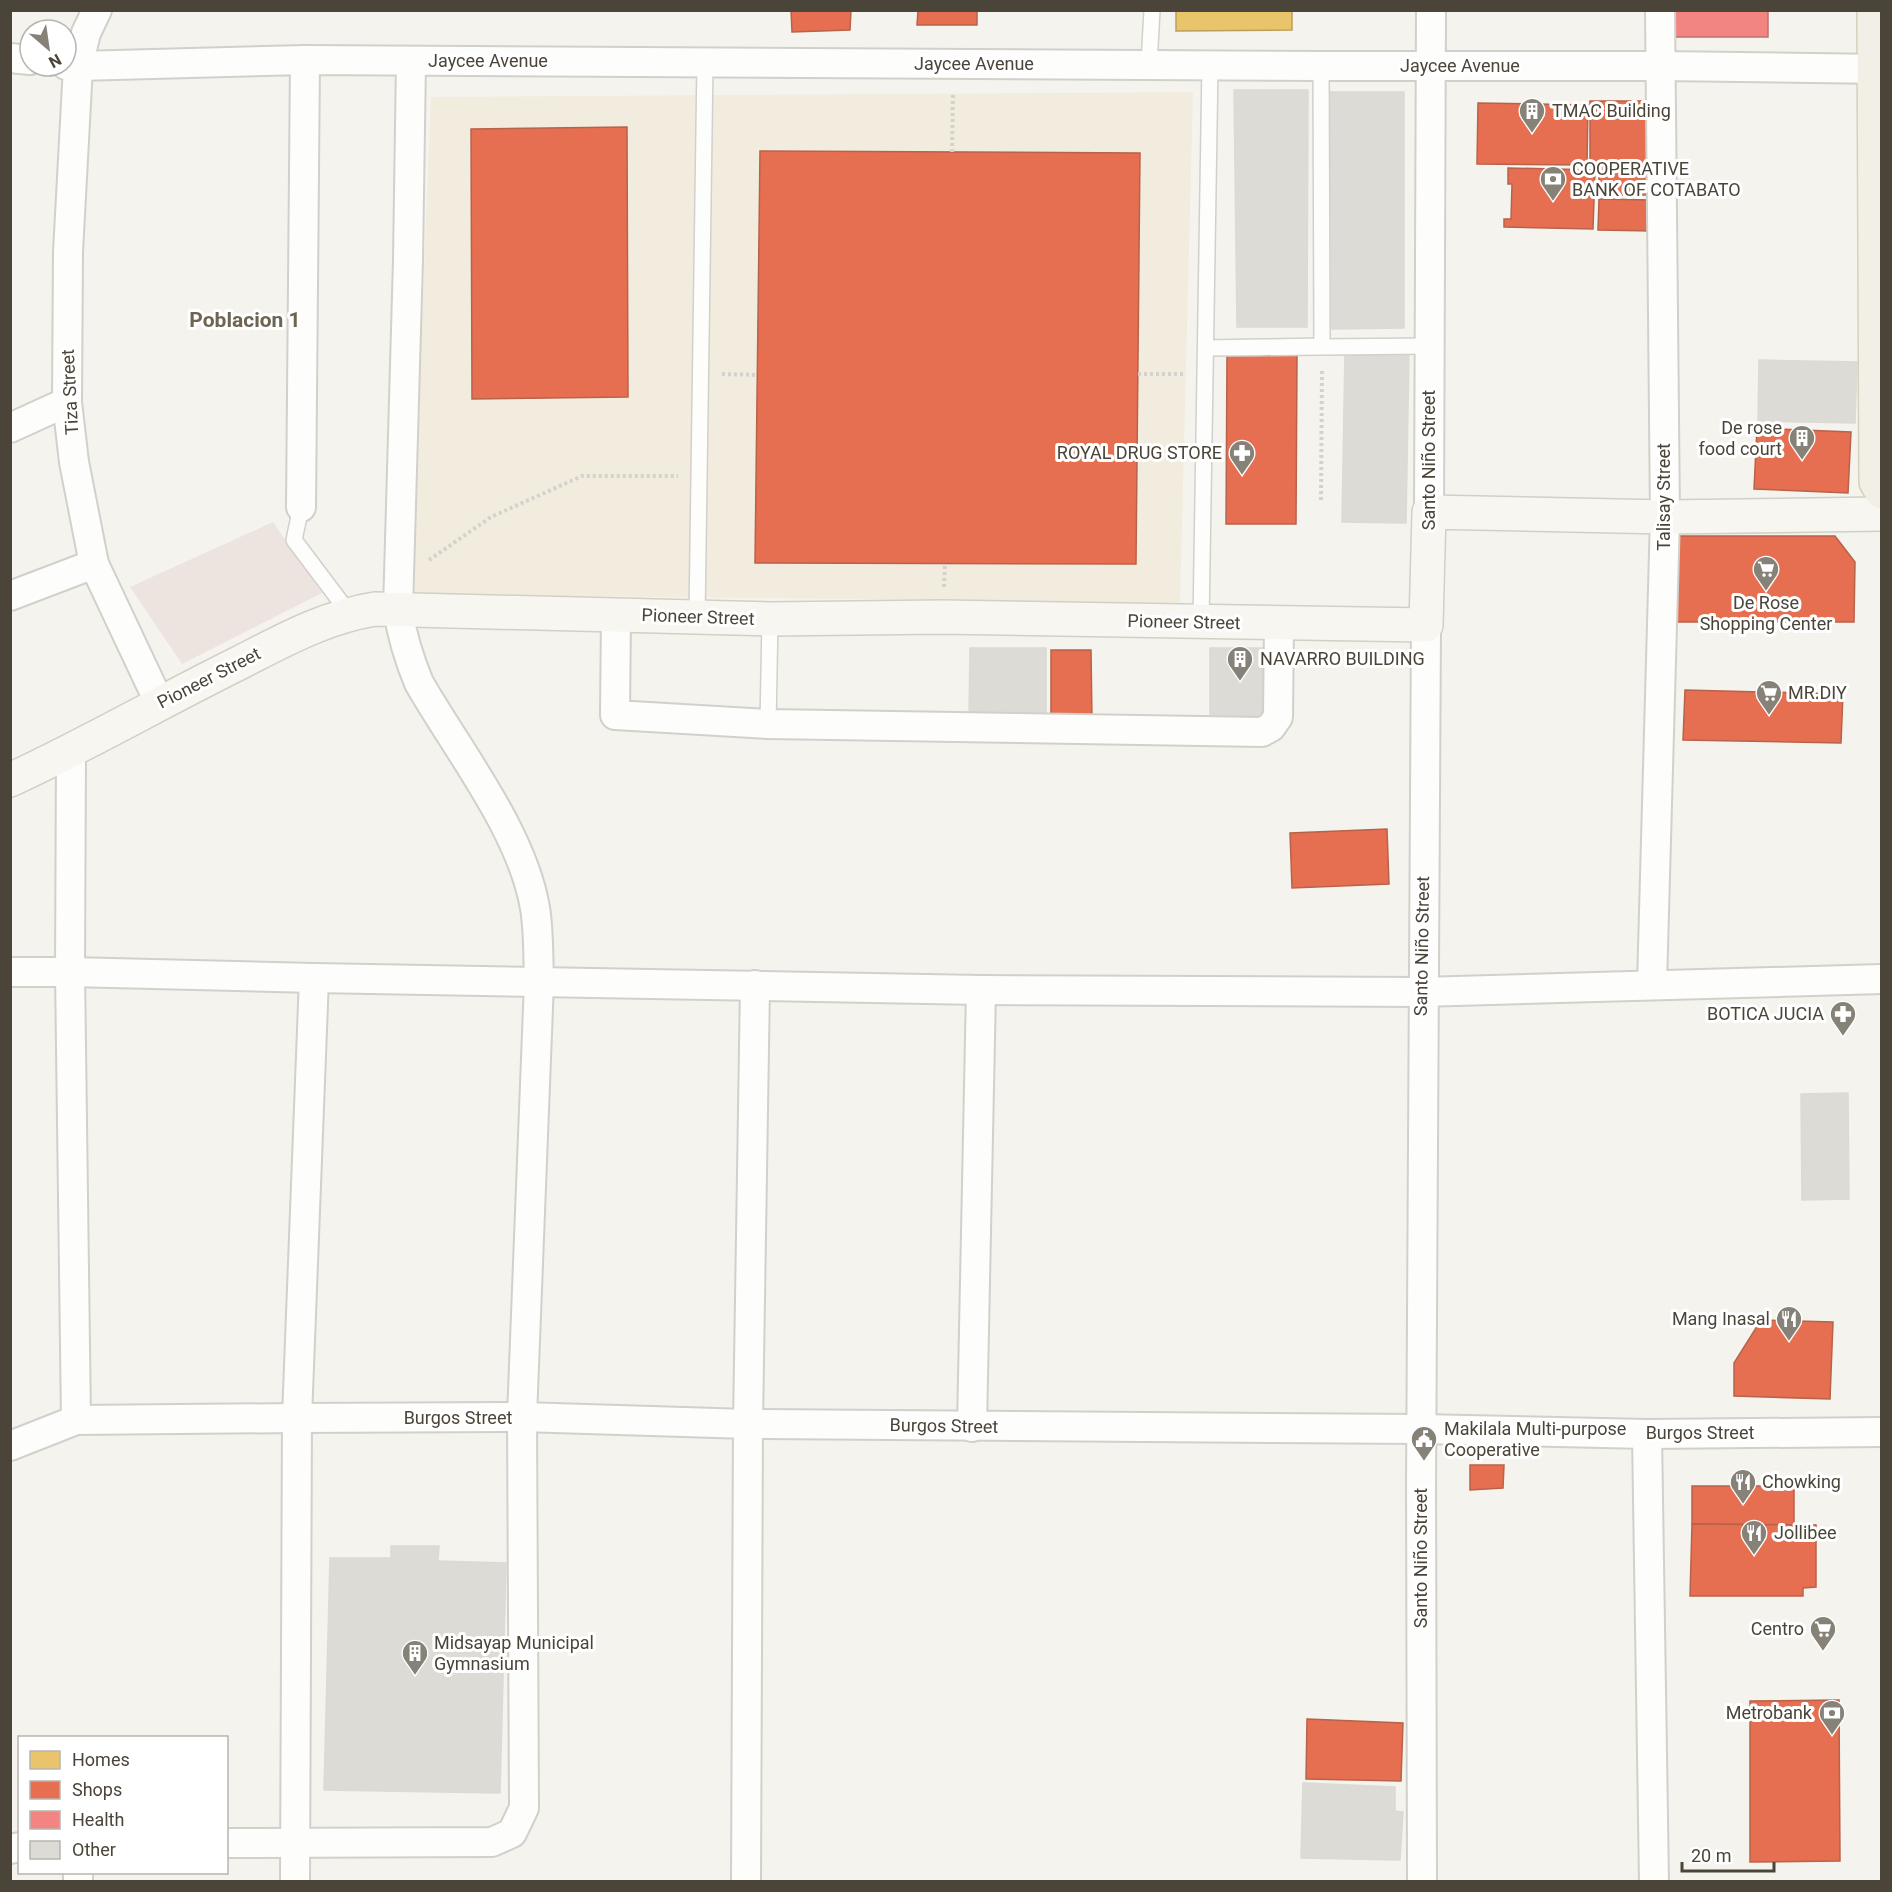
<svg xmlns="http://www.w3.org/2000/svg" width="1892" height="1892" viewBox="0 0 1892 1892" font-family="Roboto,sans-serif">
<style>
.commercial{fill:#f2ecdf}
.medical{fill:#eee4df}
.homes{fill:#e9c46a;stroke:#ba9e5b;stroke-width:1.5}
.shops{fill:#e76f51;stroke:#b8624a;stroke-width:1.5}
.health{fill:#f28482;stroke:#c0716c;stroke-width:1.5}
.building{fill:#dddbd6;stroke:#dcdad4;stroke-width:1.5}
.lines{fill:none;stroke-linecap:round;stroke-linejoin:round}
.service-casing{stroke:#d2d0cb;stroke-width:18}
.minor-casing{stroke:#d2d0cb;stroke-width:32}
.secondary-casing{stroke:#d2d0c5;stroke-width:36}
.primary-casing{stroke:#d6d0bc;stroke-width:36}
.path{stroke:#d3d2cc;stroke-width:4;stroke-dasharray:3 3;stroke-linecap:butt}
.service{stroke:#fdfdfc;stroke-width:15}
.minor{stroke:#fdfdfc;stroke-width:28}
.secondary{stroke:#f7f6f1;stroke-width:33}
.primary{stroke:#f2f0e6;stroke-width:33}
.labels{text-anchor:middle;stroke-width:6;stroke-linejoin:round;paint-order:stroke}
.street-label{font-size:18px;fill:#4b4539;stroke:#fff}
.poi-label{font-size:18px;fill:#4b4539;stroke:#fff;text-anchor:start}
.quarter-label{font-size:21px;font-weight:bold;fill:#6d6451;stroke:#fff}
</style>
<rect width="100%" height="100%" fill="#f4f3ee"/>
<polygon class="commercial" points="1193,92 1180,603 411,594 431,97"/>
<polygon class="medical" points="273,522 322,593 182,664 130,587"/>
<polygon class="homes" points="1176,10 1292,10 1292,30 1176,31"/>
<g class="shops">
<polygon points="791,10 851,10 850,30 792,32"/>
<polygon points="918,10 977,10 977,25 917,25"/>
<polygon points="1590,101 1659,101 1658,195 1599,195 1599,166 1590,166"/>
<polygon points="1478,103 1588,105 1587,165 1477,164"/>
<polygon points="627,127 628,397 472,399 471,129"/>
<polygon points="760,151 1140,153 1136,564 755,563"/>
<polygon points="1508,168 1595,170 1593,229 1504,227 1504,219 1511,219 1512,184 1508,184"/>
<polygon points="1599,199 1652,200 1652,231 1598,230"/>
<polygon points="1227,355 1297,355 1296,524 1226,524"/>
<polygon points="1757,428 1851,432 1848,493 1754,489"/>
<polygon points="1678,536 1835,536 1855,562 1854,622 1677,622"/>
<polygon points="1051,650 1091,650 1092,720 1051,720"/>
<polygon points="1685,690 1843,694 1841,743 1683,740"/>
<polygon points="1387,829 1389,884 1292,888 1290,833"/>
<polygon points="1761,1320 1833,1322 1830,1399 1734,1396 1734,1363"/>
<polygon points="1470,1465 1504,1465 1503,1488 1470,1490"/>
<polygon points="1692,1486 1794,1486 1794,1525 1692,1524"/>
<polygon points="1692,1524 1816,1525 1816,1587 1803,1588 1803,1596 1690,1596"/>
<polygon points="1839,1700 1840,1861 1750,1862 1750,1701"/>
<polygon points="1307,1719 1403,1723 1401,1781 1306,1779"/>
</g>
<rect class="health" x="1672" y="10" width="96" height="27"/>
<g class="building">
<polygon points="1234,90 1308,90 1307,327 1237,327"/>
<polygon points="1330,92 1404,92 1404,328 1332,329"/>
<polygon points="1345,351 1409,352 1406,523 1342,522"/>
<polygon points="1759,360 1857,362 1855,423 1758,421"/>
<polygon points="970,648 1046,648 1046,717 969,717"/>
<polygon points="1210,648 1271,648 1270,716 1210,715"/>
<polygon points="1848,1093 1849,1199 1802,1200 1801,1094"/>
<polygon points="391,1546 439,1546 438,1561 506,1563 500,1793 324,1790 330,1558 391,1558"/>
<polygon points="1303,1783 1395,1787 1395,1811 1403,1812 1400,1860 1301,1858"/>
</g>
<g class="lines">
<g class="service-casing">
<g id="service">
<polyline points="1149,65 1152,10"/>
<polyline points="1321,66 1322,346 1206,348 1430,346"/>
<polyline points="301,507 294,540 349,613"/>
<polyline points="697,617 705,62"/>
<polyline points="1201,622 1210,65"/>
<polyline points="768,724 770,619"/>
</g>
</g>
<g class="minor-casing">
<g id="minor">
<polyline points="97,10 86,33 78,66 68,252 67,402 74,462 94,564 159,702"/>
<polyline points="10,58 30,60"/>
<polyline points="66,65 78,66 305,60 1321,66 1660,66 1882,69"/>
<polyline points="10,428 67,402"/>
<polyline points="301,507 305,60"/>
<polyline points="1429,512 1431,10"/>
<polyline points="10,596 94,564"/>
<polyline points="616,615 615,715 768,724 1262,732 1271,727 1278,717 1279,624"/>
<polyline points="71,752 70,972 76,1420"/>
<polyline points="10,972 70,972 314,978 981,990 1421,992 1882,979"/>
<polyline points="1652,984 1665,517 1660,10"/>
<polyline points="972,1427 981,990"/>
<polyline points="1647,1434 1654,1882"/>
<polyline points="10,1446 76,1420 297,1418 522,1417 748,1424 1420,1429 1647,1434 1882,1432"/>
<path d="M226 1843 492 1842 512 1833 524 1808 522 1417 539 982C538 957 539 932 535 908 522 831 458 751 419 683 409 659 402 636 398 610L408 260 411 61"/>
<polyline points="10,1849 20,1847"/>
<polyline points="78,1882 78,1872"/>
<polyline points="295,1882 297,1418 314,978"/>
<polyline points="746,1882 748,1424 755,985"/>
<path d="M1422 1882C1420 1463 1421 1044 1426 625"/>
</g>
</g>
<g class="secondary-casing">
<path id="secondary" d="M10 780C88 744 162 701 239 663 284 640 325 617 375 609L770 619 943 617 1426 625 1429 512 1665 517 1882 514"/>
</g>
<g class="primary-casing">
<polyline id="primary" points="1874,10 1876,482 1882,492"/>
</g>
<g class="path">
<polyline points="952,152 953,93"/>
<polyline points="722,374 757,375"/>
<polyline points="1138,374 1183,374"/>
<polyline points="1321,500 1322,368"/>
<polyline points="429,560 491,517 582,476 678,476"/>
<polyline points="944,587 945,564"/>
</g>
<use href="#service" class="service"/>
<use href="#minor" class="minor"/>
<use href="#secondary" class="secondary"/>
<use href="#primary" class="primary"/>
</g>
<defs>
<g id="building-pin" transform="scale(1.35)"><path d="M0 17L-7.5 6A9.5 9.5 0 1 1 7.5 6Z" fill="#868278" stroke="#fff"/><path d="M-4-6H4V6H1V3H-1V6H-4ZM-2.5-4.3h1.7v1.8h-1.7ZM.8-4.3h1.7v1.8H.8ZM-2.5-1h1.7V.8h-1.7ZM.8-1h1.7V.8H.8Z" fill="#fff"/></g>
<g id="bank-pin" transform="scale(1.35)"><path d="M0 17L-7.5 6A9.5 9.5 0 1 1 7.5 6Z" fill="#868278" stroke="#fff"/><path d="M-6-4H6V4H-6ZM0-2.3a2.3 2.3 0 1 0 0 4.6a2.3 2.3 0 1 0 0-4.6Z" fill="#fff"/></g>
<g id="pharmacy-pin" transform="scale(1.35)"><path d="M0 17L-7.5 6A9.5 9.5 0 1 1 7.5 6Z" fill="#868278" stroke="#fff"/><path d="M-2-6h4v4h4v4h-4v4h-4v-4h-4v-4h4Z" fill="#fff"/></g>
<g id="supermarket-pin" transform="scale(1.35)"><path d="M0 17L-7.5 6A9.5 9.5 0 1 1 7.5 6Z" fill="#868278" stroke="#fff"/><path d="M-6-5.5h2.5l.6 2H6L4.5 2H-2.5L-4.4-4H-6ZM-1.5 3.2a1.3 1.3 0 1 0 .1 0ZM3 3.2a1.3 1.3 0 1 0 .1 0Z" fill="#fff"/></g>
<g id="restaurant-pin" transform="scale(1.35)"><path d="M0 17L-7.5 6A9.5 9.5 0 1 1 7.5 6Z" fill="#868278" stroke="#fff"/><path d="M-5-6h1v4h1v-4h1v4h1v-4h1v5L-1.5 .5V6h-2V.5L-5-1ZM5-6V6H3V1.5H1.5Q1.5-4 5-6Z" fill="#fff"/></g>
<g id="civic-pin" transform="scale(1.35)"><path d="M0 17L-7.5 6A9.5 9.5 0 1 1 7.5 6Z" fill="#868278" stroke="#fff"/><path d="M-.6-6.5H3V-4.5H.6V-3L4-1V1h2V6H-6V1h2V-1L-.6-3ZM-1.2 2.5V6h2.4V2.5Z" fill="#fff"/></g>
</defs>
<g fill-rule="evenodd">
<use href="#building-pin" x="1532" y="111"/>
<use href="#bank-pin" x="1553" y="179"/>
<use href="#building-pin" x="1802" y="438"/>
<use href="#pharmacy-pin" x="1242" y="453"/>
<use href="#supermarket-pin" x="1766" y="569"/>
<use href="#building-pin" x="1240" y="659"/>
<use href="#supermarket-pin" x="1769" y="693"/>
<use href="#pharmacy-pin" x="1843" y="1014"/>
<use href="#restaurant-pin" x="1789" y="1319"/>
<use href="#civic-pin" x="1424" y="1439"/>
<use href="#restaurant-pin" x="1743" y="1482"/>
<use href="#restaurant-pin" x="1754" y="1533"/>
<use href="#supermarket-pin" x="1823" y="1629"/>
<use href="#building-pin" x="415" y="1653"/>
<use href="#bank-pin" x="1832" y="1713"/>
</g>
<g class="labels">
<g class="street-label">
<text x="488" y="67">Jaycee Avenue</text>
<text x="974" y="70">Jaycee Avenue</text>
<text x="1460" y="72">Jaycee Avenue</text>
<text transform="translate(70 392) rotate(-93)" y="6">Tiza Street</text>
<text transform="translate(1429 460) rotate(-90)" y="6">Santo Niño Street</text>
<text transform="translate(1664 497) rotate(-90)" y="6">Talisay Street</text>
<text transform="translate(698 617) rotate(2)" y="6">Pioneer Street</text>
<text transform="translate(1184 622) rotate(1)" y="6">Pioneer Street</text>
<text transform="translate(209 678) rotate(-27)" y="6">Pioneer Street</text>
<text transform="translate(1422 946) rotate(-89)" y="6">Santo Niño Street</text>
<text x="458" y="1424">Burgos Street</text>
<text transform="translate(944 1426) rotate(1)" y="6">Burgos Street</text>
<text x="1700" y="1439">Burgos Street</text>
<text transform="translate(1421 1558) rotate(-90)" y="6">Santo Niño Street</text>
</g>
<g class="poi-label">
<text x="1552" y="117">TMAC Building</text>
<text x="1572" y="175">COOPERATIVE<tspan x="1572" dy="21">BANK OF COTABATO</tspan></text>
<text x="1782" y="434" text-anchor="end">De rose<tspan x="1782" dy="21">food court</tspan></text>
<text x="1222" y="459" text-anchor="end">ROYAL DRUG STORE</text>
<text x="1766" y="609" text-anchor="middle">De Rose<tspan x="1766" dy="21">Shopping Center</tspan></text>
<text x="1260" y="665">NAVARRO BUILDING</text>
<text x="1788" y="699">MR.DIY</text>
<text x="1824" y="1020" text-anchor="end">BOTICA JUCIA</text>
<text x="1770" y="1325" text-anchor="end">Mang Inasal</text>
<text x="1444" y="1435">Makilala Multi-purpose<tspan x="1444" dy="21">Cooperative</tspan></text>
<text x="1762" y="1488">Chowking</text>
<text x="1774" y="1539">Jollibee</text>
<text x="1804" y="1635" text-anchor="end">Centro</text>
<text x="434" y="1649">Midsayap Municipal<tspan x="434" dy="21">Gymnasium</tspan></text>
<text x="1812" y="1719" text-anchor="end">Metrobank</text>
</g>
<g class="quarter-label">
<text x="245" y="327">Poblacion 1</text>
</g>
</g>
<rect width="1892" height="1892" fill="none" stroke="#4b4539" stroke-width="24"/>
<rect x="18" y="1736" width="210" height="138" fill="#ffffff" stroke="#b7b5b0" stroke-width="1.5"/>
<rect x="30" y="1751" width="30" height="18" fill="#e9c46a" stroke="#b7b5b0" stroke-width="1.5"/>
<text x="72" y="1766" font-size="18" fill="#4b4539">Homes</text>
<rect x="30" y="1781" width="30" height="18" fill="#e76f51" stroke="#b7b5b0" stroke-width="1.5"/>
<text x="72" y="1796" font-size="18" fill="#4b4539">Shops</text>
<rect x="30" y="1811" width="30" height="18" fill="#f28482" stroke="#b7b5b0" stroke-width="1.5"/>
<text x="72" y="1826" font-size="18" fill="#4b4539">Health</text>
<rect x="30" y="1841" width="30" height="18" fill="#dddbd6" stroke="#b7b5b0" stroke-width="1.5"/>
<text x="72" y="1856" font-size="18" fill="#4b4539">Other</text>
<g transform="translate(48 48) rotate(151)"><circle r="28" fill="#ffffff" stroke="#b7b5b0" stroke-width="1.5"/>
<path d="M0-4.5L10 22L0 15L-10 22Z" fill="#868278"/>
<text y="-9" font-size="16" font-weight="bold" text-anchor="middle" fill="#4b4539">N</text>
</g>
<path d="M1682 1862v9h92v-9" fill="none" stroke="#4b4539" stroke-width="3"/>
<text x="1691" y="1862" font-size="18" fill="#4b4539" stroke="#ffffff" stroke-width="4.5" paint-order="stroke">20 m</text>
</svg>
